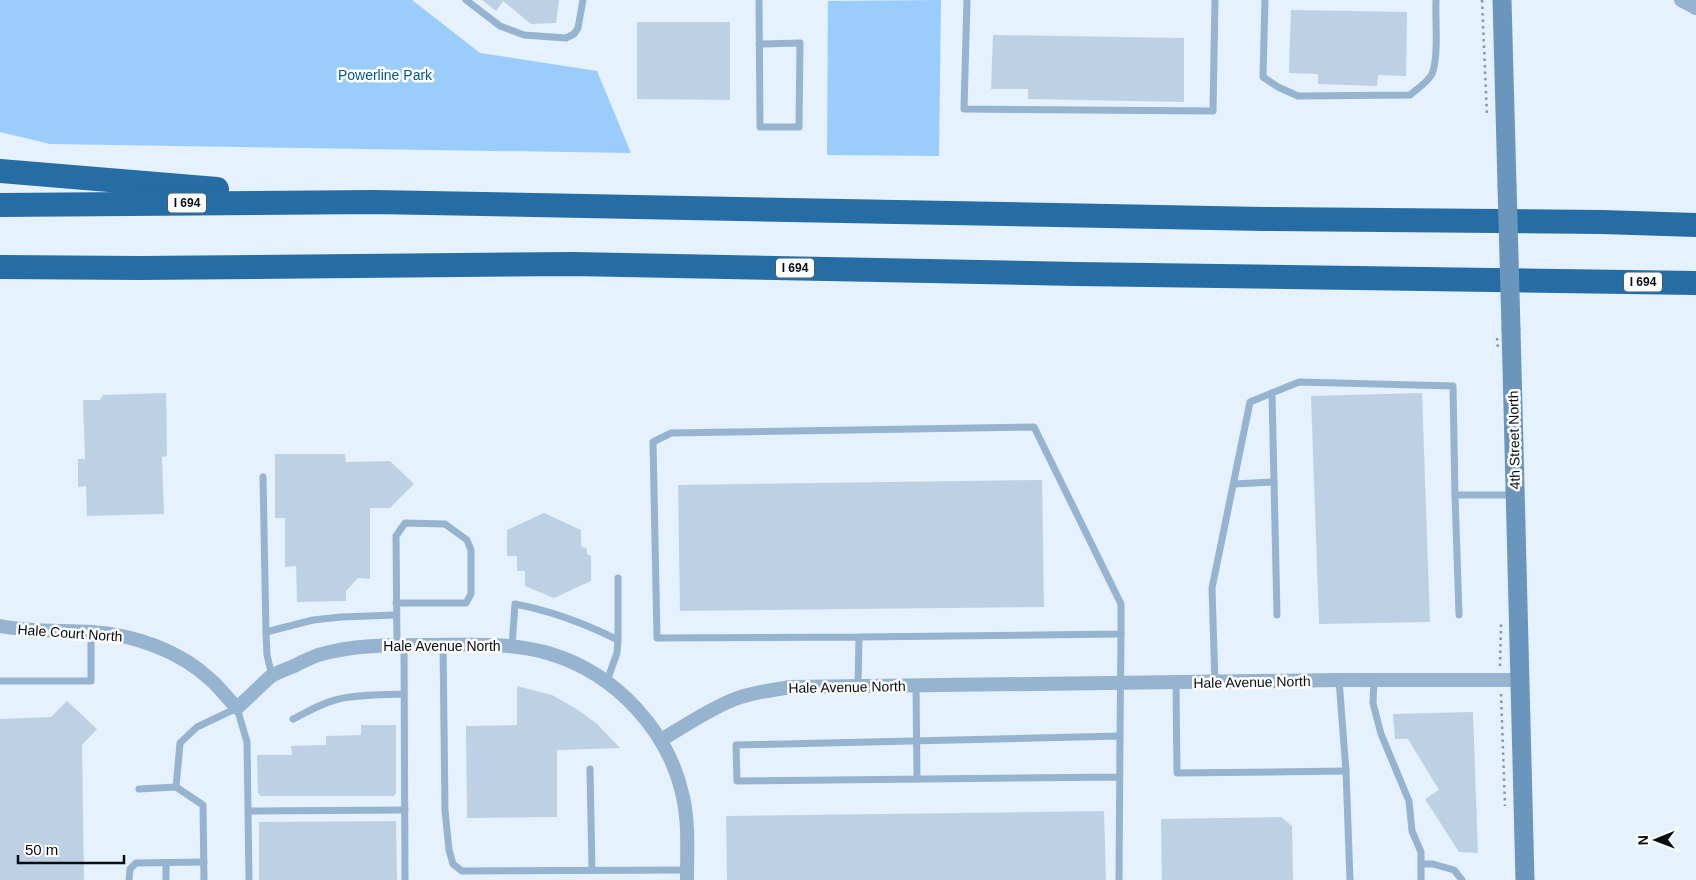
<svg xmlns="http://www.w3.org/2000/svg" width="1696" height="880" viewBox="0 0 1696 880" font-family="Helvetica,sans-serif">
<style>
.green{fill:#9acdfc}
.building{fill:#bed1e4}
.lines{fill:none;stroke-linecap:round;stroke-linejoin:round}
.path{stroke:#8c969f;stroke-width:2.5;stroke-dasharray:2.5 4;stroke-linecap:butt}
.lane{stroke:#96b4cf;stroke-width:7}
.street{stroke:#96b4cf;stroke-width:14}
.secondary{stroke:#6a96be;stroke-width:19}
.highway{stroke:#266ca5;stroke-width:24}
.path-bridge{stroke:#8c969f;stroke-width:2.5;stroke-dasharray:2.5 4;stroke-linecap:butt}
.secondary-bridge{stroke:#6a96be;stroke-width:19}
.labels{text-anchor:middle;stroke-width:5;stroke-linejoin:round;paint-order:stroke}
.shield{fill:#fdfdfd;stroke:#515559;stroke-width:1}
.shield-label{font-size:12px;font-weight:bold;fill:#070d13}
.park-label{font-size:14px;fill:#05578f;stroke:#fdfdfd}
.street-label{font-size:14px;fill:#070d13;stroke:#fdfdfd}
</style>
<rect width="100%" height="100%" fill="#e5f1fc"/>
<g class="green">
<polygon points="0,0 412,0 480,53 597,71 631,153 50,144 0,132"/>
<polygon points="941,0 939,156 827,155 828,1"/>
</g>
<g class="building">
<polygon points="482,0 559,0 556,23 531,24 503,1 496,11"/>
<polygon points="1291,10 1407,12 1406,76 1378,75 1377,86 1318,84 1318,74 1289,73"/>
<polygon points="637,22 730,22 730,100 637,99"/>
<polygon points="993,35 1184,38 1184,102 1028,99 1028,89 991,89"/>
<polygon points="166,393 167,456 162,457 164,514 87,516 86,486 78,487 78,459 85,459 83,400 100,400 103,395"/>
<polygon points="1422,393 1430,622 1319,624 1311,396"/>
<polygon points="275,454 345,454 346,462 390,461 414,484 390,508 370,508 370,579 358,578 346,591 346,601 297,602 296,566 285,567 285,518 275,518"/>
<polygon points="1042,480 1044,607 680,611 678,485"/>
<polygon points="544,513 581,530 581,546 587,549 587,554 591,556 591,581 554,598 525,586 525,571 517,571 517,556 507,556 507,530"/>
<polygon points="517,686 552,695 575,708 596,723 620,748 557,750 557,817 467,818 466,726 517,725"/>
<polygon points="67,701 97,729 82,745 84,880 0,880 0,719 51,717"/>
<polygon points="1473,712 1478,853 1459,852 1425,799 1439,790 1408,739 1395,739 1393,714"/>
<polygon points="361,725 396,725 396,793 394,796 261,796 258,793 257,755 292,755 291,746 326,745 326,736 361,735"/>
<polygon points="1104,811 1106,880 727,880 726,816"/>
<polygon points="1281,817 1292,826 1293,880 1162,880 1161,819"/>
<polygon points="396,821 397,880 259,880 259,822"/>
</g>
<g class="lines">
<g class="path">
<polyline points="1482,0 1487,116"/>
<polyline points="1500,666 1501,624"/>
<polyline points="1501,694 1505,806"/>
</g>
<g class="lane">
<polyline points="466,0 500,26 524,35 566,38 574,34 578,28 583,0"/>
<polyline points="967,0 964,109 1213,111 1215,0"/>
<path d="M1265 0 1263 77 1278 87 1298 96 1410 95C1417 89 1428 82 1432 74 1439 57 1435 19 1436 0"/>
<polyline points="759,44 800,43 799,127 760,127 759,0"/>
<polyline points="1272,393 1277,615"/>
<polyline points="263,477 266,632 267,655 272,676"/>
<polyline points="1234,484 1274,482"/>
<polyline points="1455,495 1459,615"/>
<polyline points="396,603 466,603 471,594 471,550 467,540 445,524 405,523 396,536 397,645"/>
<polyline points="266,632 313,620 341,617 396,615"/>
<polyline points="404,645 405,880"/>
<polyline points="443,645 445,810 449,850 453,864 462,871 687,870"/>
<path d="M512 646 515 604C552 611 584 623 618 640"/>
<polyline points="1339,680 1346,771 1350,880"/>
<polyline points="1374,680 1373,703 1381,734 1409,801 1412,831 1421,852 1421,880"/>
<polyline points="0,681 91,681 91,632"/>
<polyline points="607,681 617,653 618,640 618,578"/>
<polyline points="1215,683 1212,588 1250,402 1299,382 1453,386 1455,495 1508,495"/>
<polyline points="1176,684 1177,773 1346,771"/>
<polyline points="858,686 859,637 657,638 653,442 671,433 1034,427 1121,604 1121,634 859,637"/>
<polyline points="916,686 917,779"/>
<path d="M293 719C307 712 320 704 335 700 357 694 382 695 404 694"/>
<polyline points="1120,736 1121,634"/>
<polyline points="590,769 592,870"/>
<polyline points="1119,777 737,781 736,745 1120,736 1119,880"/>
<polyline points="176,787 180,743 197,727 237,708 247,742 249,880"/>
<polyline points="139,789 176,787 203,805 204,880"/>
<polyline points="249,811 405,810"/>
<polyline points="166,863 166,880"/>
<polyline points="1421,864 1433,864 1454,870 1462,880"/>
<polyline points="129,880 130,869 136,863 204,862"/>
</g>
<g class="street">
<polyline points="1681,0 1696,8"/>
<path d="M0 626C31 632 61 630 92 632 134 635 179 650 211 680 220 688 228 699 237 708 248 698 259 687 270 677 277 672 287 669 294 666 302 662 310 658 318 655 355 644 393 645 431 645 470 645 513 642 551 654 616 674 669 731 683 797 689 824 687 853 687 880"/>
<path d="M661 740C685 726 709 709 735 699 753 692 773 690 791 687L1339 680H1520"/>
</g>
<g class="secondary">
<polyline points="1502,0 1507,185"/>
<polyline points="1511,329 1525,880"/>
</g>
<g class="highway">
<polyline points="0,171 217,189"/>
<polyline points="0,205 374,202 1264,219 1602,222 1696,225"/>
<polyline points="0,267 139,268 573,264 1076,274 1696,283"/>
</g>
<polyline class="path-bridge" points="1497,338 1498,349"/>
<polyline class="secondary-bridge" points="1507,185 1511,329"/>
</g>
<g class="labels">
<g class="shield">
<rect x="168" y="193.5" width="38" height="19" rx="4"/>
<rect x="776" y="258.5" width="38" height="19" rx="4"/>
<rect x="1624" y="272.5" width="38" height="19" rx="4"/>
</g>
<g class="shield-label">
<text x="187" y="207">I 694</text>
<text x="795" y="272">I 694</text>
<text x="1643" y="286">I 694</text>
</g>
<g class="park-label">
<text x="385" y="80">Powerline Park</text>
</g>
<g class="street-label">
<text transform="translate(1514 440) rotate(-91)" y="5">4th Street North</text>
<text transform="translate(70 633) rotate(4)" y="5">Hale Court North</text>
<text x="442" y="651">Hale Avenue North</text>
<text transform="translate(1252 682) rotate(-1)" y="5">Hale Avenue North</text>
<text transform="translate(847 687) rotate(-1)" y="5">Hale Avenue North</text>
</g>
</g>
<g transform="translate(1656 840) rotate(269)" stroke="#fdfdfd" stroke-width="4" paint-order="stroke">
<path d="M0-4L9 19L0 12L-9 19Z" fill="#070d13"/>
<text y="-8" font-size="14" font-weight="bold" text-anchor="middle" fill="#070d13">N</text>
</g>
<path d="M18 855v8h106v-8" fill="none" stroke="#070d13" stroke-width="2.5"/>
<text x="25" y="855" font-size="15" fill="#070d13" stroke="#fdfdfd" stroke-width="4" paint-order="stroke">50 m</text>
</svg>
